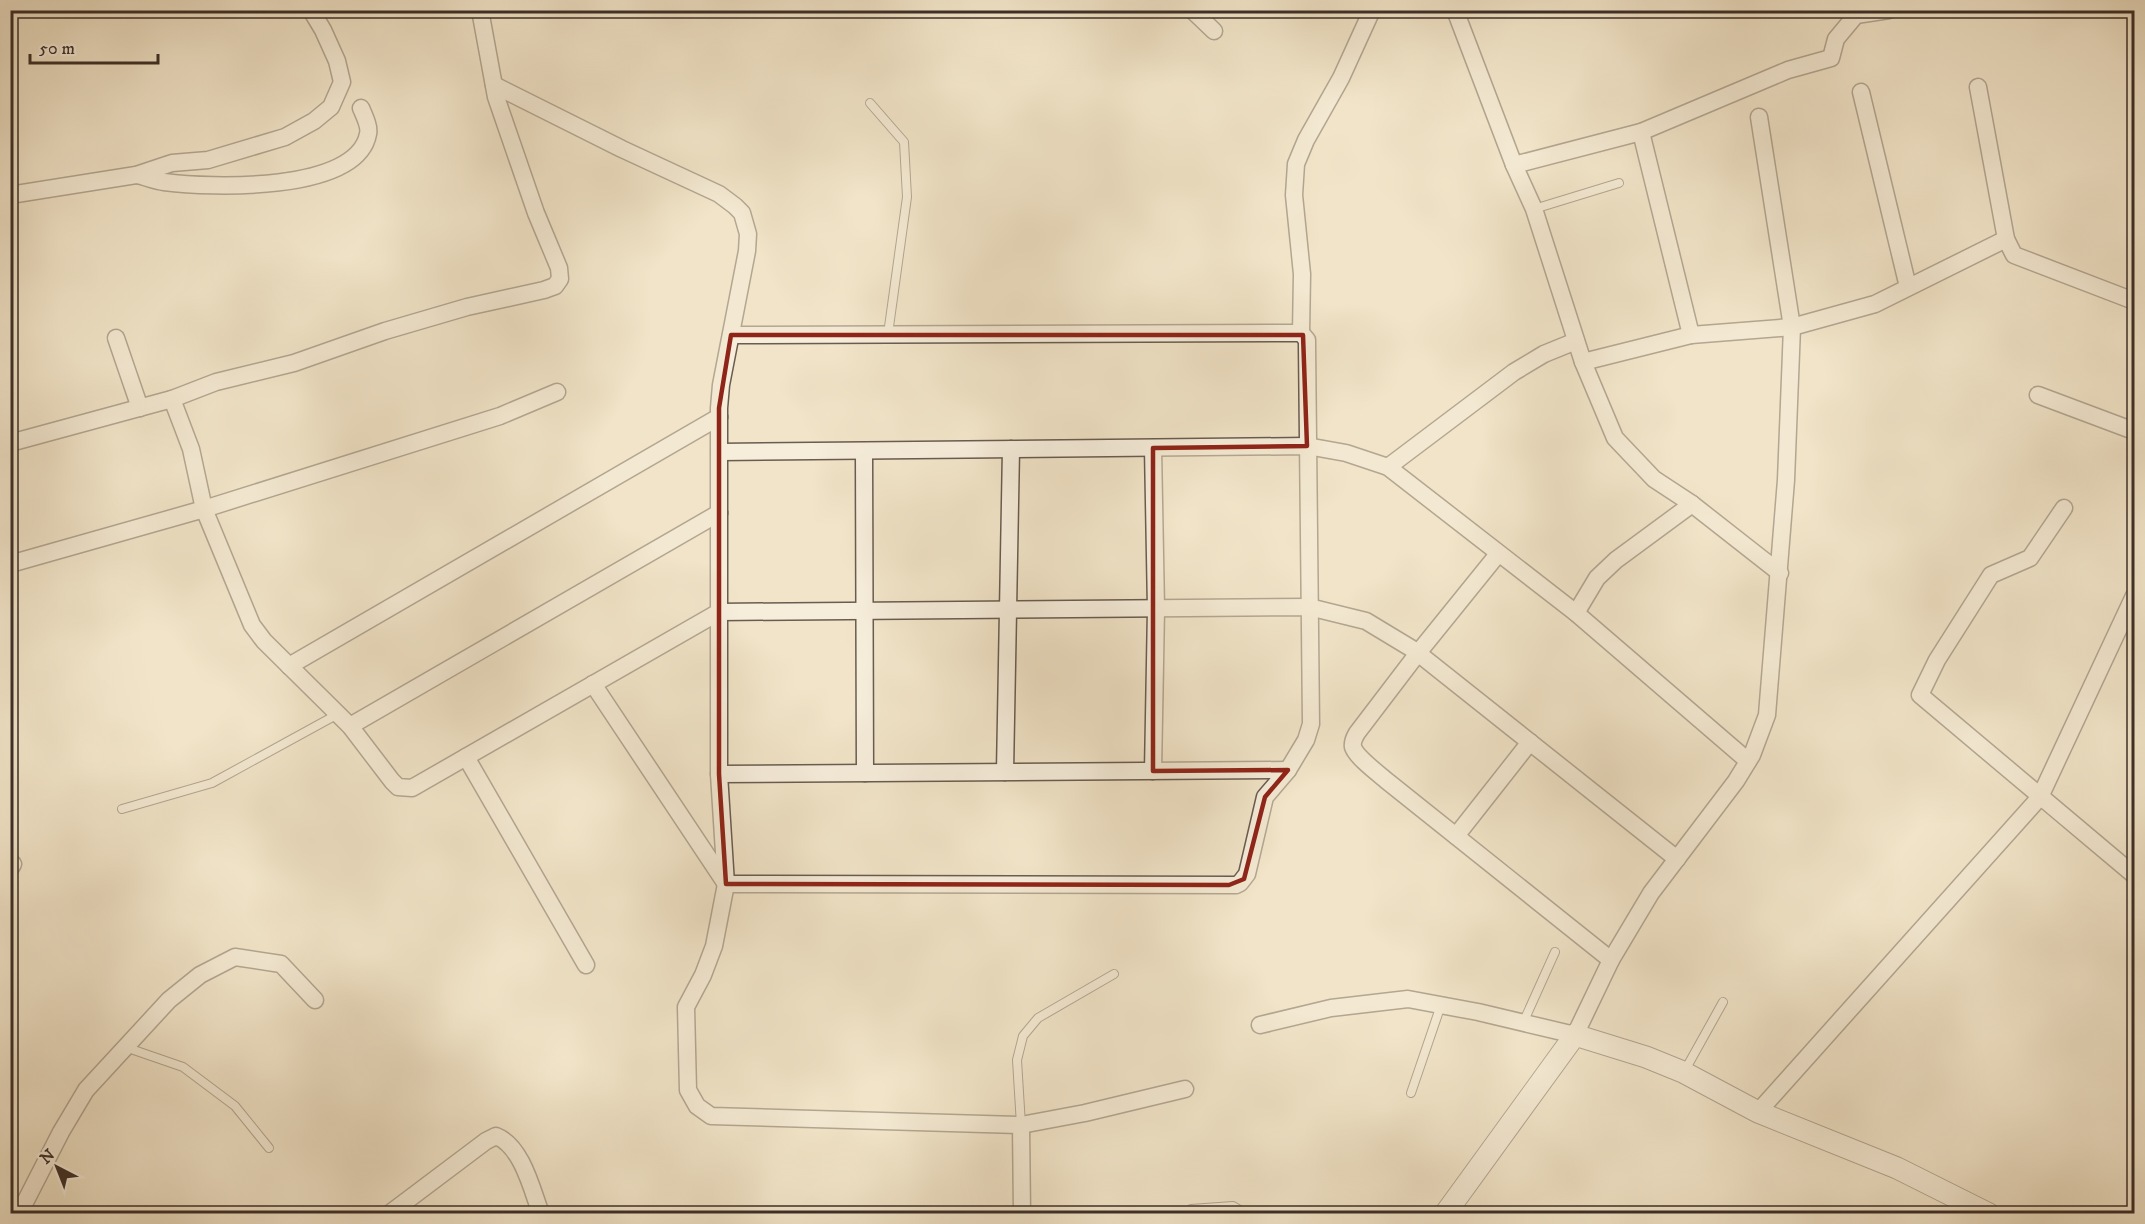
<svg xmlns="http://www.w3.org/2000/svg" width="2145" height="1224" viewBox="0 0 2145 1224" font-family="'IM FELL DW Pica',serif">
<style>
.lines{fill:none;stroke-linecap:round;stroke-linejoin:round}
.service-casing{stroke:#695c50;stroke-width:10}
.minor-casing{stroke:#695c50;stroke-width:19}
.tertiary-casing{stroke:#695c50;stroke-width:23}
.service{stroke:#f6eddb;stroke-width:8}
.minor{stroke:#f6eddb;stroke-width:16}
.tertiary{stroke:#f6eddb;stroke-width:21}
.marked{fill:none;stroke:#8f2418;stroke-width:4.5;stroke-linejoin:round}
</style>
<rect width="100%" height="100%" fill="#f1e4c8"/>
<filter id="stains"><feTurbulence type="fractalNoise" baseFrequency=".00333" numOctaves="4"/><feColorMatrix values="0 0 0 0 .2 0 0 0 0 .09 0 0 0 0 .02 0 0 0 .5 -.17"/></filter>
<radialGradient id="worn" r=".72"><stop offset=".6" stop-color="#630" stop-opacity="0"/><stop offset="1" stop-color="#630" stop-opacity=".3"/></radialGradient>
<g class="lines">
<g class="service-casing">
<g id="service">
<polyline points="870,103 904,142 907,197 888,334"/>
<polyline points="1534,209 1619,183"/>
<polyline points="122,809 212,783 338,714"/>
<polyline points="1523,1023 1555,952"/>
<polyline points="125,1047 183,1067 235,1106 269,1148"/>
<polyline points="1684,1072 1723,1002"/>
<polyline points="1411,1093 1441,1005"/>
<polyline points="1021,1125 1017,1060 1023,1036 1038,1018 1114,974"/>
<polyline points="1191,1209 1233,1206 1246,1214"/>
</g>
</g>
<g class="minor-casing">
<g id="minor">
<polyline points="1192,10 1214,31"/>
<polyline points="1455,10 1514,165 1534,209 1583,362 1615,438 1654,479 1692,504 1780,573"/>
<polyline points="494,85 622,149 719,194 735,206 742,213 748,234 747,251 721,385 719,408 719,774 726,884 714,946 703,975 686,1007 688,1090 697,1106 711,1116 1021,1125 1085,1113 1185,1089"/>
<polyline points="1978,87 2006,239 2014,255 2134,301"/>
<polyline points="1861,92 1908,287"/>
<polyline points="1641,132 1691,335"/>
<polyline points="1514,165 1641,132 1788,70 1831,58 1836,39 1856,15 1889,10"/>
<path d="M137 175C146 177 155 181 164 182 209 188 357 193 368 134 370 127 364 115 361 108"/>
<polyline points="10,195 136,175 172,163 208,160 285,137 314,121 331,107 342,82 337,61 323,30 311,10"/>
<polyline points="1301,333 1302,274 1294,195 1296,164 1306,140 1341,78 1372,10"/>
<polyline points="116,338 140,408"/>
<polyline points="1583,362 1691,335 1792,327 1875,304 2006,239"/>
<polyline points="2038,395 2134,431"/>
<polyline points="172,399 191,449 204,509 252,625 264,641 350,726 392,781 398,787 412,788 719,612 1309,607 1366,621 1414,650 1677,859"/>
<polyline points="10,443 172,399 216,382 294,363 385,331 467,307 544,290 555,286 560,279 559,268 536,213 496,97 480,10"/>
<polyline points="864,451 865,773"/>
<polyline points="720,452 1307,446 1346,453 1388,467 1576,613 1748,761"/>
<polyline points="1388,467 1514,372 1544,354 1576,341"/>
<polyline points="2064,508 2030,558 1991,575 1937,660 1920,695 2134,875"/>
<path d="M1498 554 1418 653 1357 733C1354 738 1352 742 1353 747 1356 757 1379 774 1387 781L1611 960"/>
<polyline points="10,564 204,509 500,416 557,392"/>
<polyline points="1576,613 1597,578 1616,560 1692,504"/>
<polyline points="289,666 719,417"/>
<polyline points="593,684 726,884 1236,885 1240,883 1247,874 1265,797 1288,770 1306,740 1311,724 1307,345 1307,340 1301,333 731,335"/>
<polyline points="350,726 719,513"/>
<polyline points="466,757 586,965"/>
<polyline points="1153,771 1156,609 1153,448"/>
<polyline points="1005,772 1011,449"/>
<polyline points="719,774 1288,770"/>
<polyline points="1456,836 1530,742"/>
<polyline points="10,869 13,864"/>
<polyline points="1260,1025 1331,1008 1408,999 1478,1012 1575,1035 1611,960 1651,893 1736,781 1752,755 1767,715 1786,480 1792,327 1759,117"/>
<polyline points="1758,1112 2040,797 2134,596"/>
<polyline points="1021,1125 1022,1214"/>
<polyline points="19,1214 61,1132 86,1090 169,1000 200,975 235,957 281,964 315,1000"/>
<path d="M389 1214 486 1141 496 1136C522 1146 532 1190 541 1214"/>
</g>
</g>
<g class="tertiary-casing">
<polyline id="tertiary" points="1445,1214 1575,1035 1646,1057 1683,1072 1758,1112 1897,1168 1989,1214"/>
</g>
<use href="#service" class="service"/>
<use href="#minor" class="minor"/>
<use href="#tertiary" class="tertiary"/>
</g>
<path d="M0 0H2145V1224H0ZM731 335H1303L1307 446 1153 448V771L1288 770 1265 797 1244 879 1229 885 726 884 719 774V408Z" fill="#f1e4c8" fill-opacity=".55" fill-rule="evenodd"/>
<path class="marked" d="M731 335H1303L1307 446 1153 448V771L1288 770 1265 797 1244 879 1229 885 726 884 719 774V408Z"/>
<rect width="2145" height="1224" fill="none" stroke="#f1e4c8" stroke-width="36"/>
<rect x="12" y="12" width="2121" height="1200" fill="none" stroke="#3c2f28" stroke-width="3"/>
<rect x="18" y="18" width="2109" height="1188" fill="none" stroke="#3c2f28" stroke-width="1.5"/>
<g transform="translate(57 1167) rotate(318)" stroke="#f6eddb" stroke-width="4.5" paint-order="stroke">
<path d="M0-4.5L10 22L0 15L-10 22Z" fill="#3c2f28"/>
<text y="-9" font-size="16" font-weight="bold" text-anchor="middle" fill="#3c2f28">N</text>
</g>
<path d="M30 54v9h128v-9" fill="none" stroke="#3c2f28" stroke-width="3"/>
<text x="39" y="54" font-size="18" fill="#3c2f28" stroke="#f6eddb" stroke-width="4.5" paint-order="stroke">50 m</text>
<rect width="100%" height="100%" filter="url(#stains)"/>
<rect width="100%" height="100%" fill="url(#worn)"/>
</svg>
